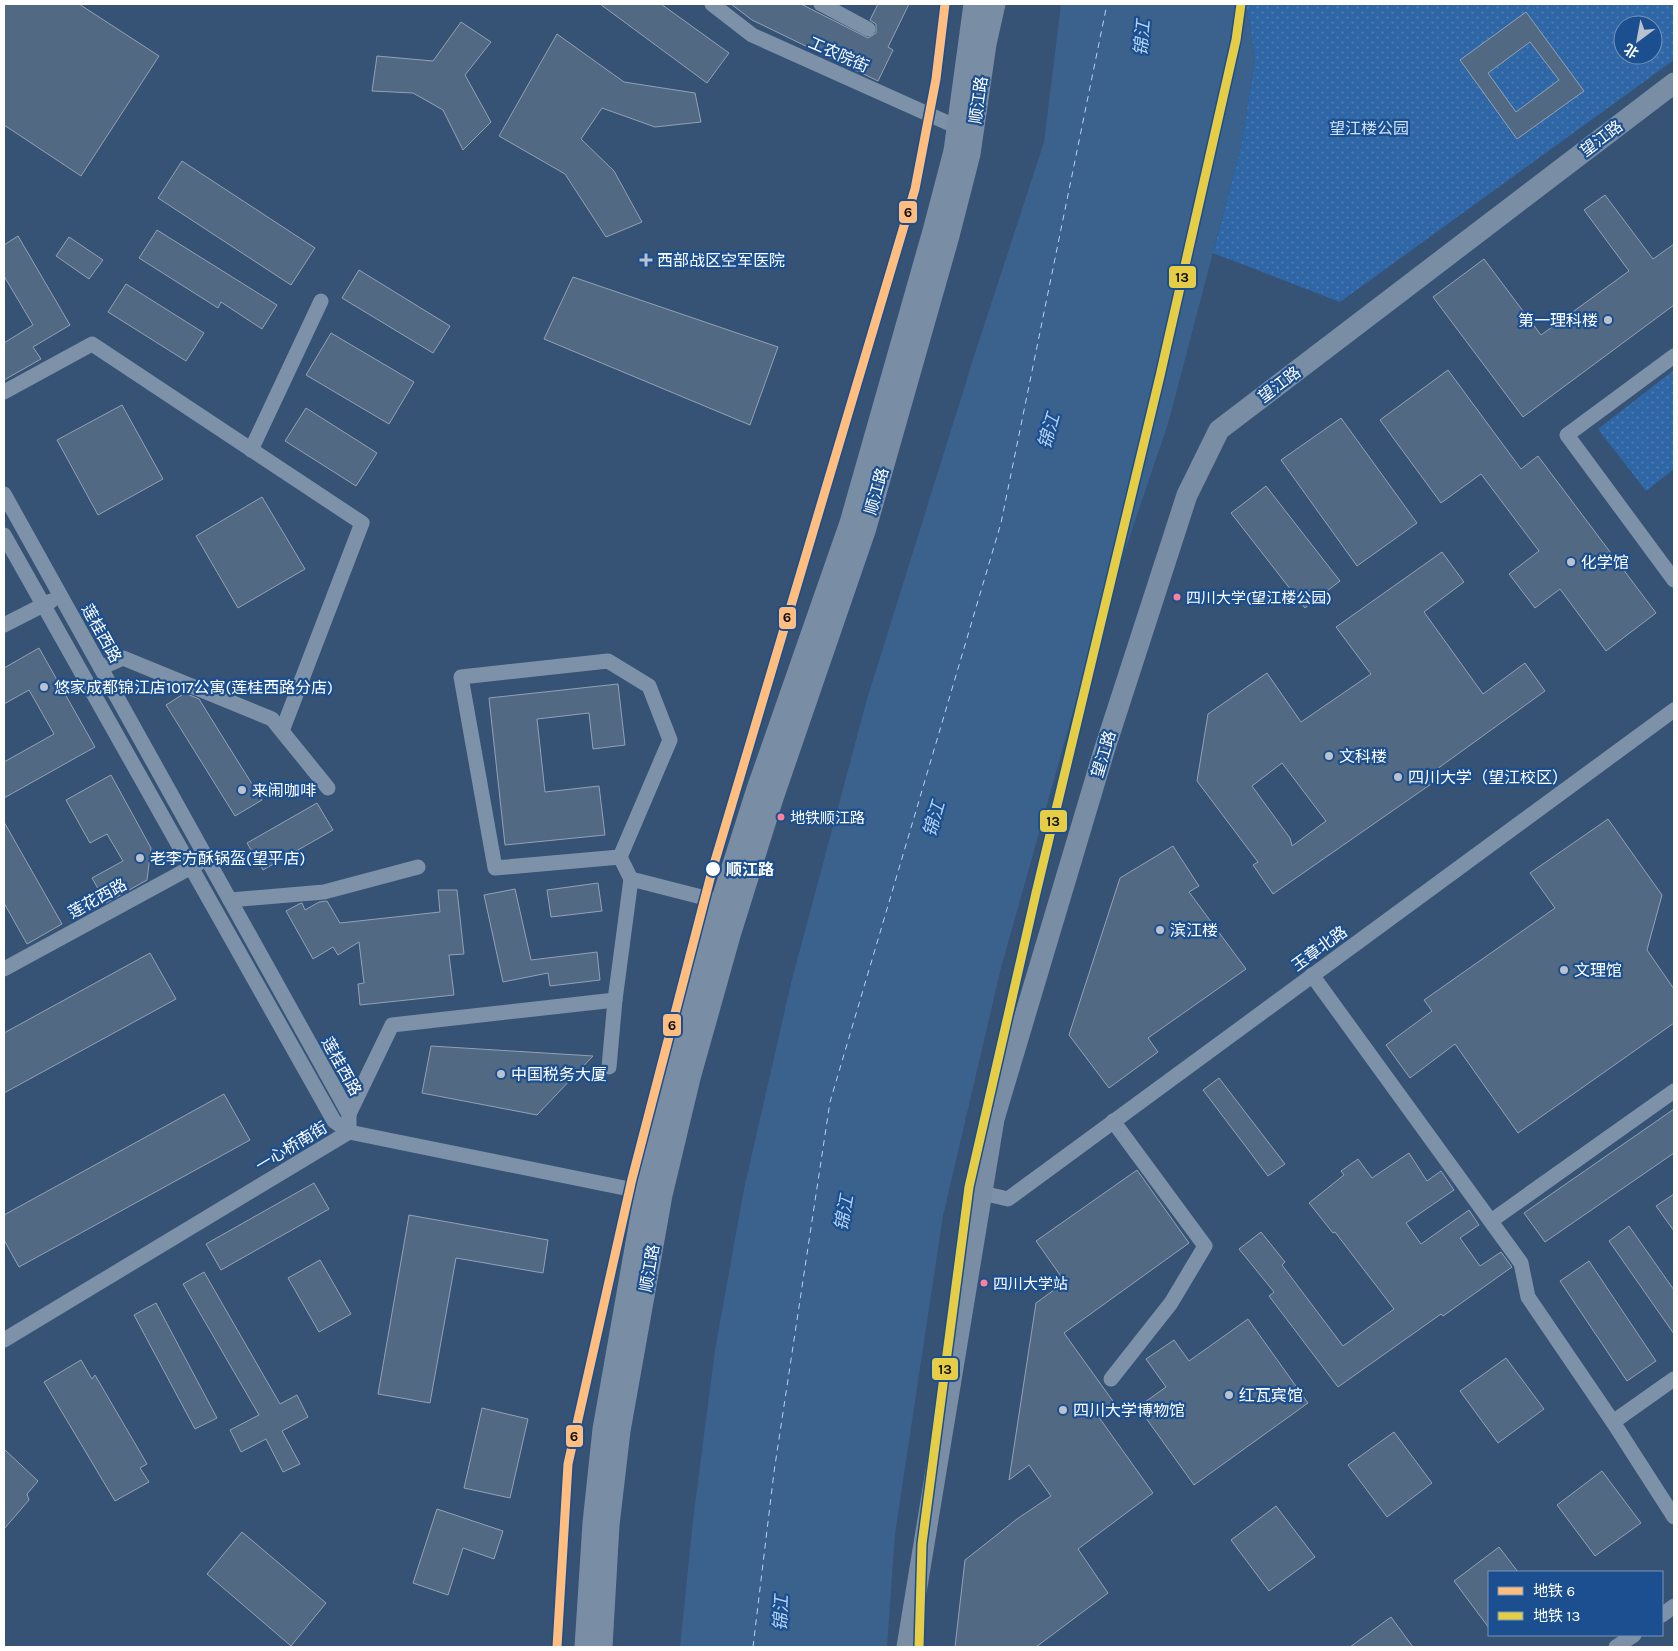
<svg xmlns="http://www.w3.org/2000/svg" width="1678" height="1651" viewBox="0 0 1678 1651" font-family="Karla,'Noto Sans SC',sans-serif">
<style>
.grass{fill:url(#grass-dots);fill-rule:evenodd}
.water{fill:#3b618d}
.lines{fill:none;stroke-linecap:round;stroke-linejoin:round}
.ferry{stroke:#b5d3f5;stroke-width:1;stroke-dasharray:6 5;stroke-linecap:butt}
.building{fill:#526984;stroke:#92a2b6;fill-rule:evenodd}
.street{stroke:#7d92a8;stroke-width:15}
.secondary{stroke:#798da4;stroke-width:21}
.metro-1-casing{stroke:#1b4f8f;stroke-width:12}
.metro-2-casing{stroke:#1b4f8f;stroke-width:12}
.metro-1{stroke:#ffbd80;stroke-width:9}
.metro-2{stroke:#e5ce46;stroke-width:9}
.poi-dot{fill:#b9c2ce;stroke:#1b4f8f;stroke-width:2}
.bus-dot{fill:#ff8098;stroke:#1b4f8f;stroke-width:2}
.stop-dot{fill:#fff;stroke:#1b4f8f;stroke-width:2}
.labels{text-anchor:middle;stroke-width:4.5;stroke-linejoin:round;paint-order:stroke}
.bus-label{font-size:15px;fill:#fff;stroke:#1b4f8f;text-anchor:start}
.street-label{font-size:16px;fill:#fff;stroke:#1b4f8f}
.park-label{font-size:16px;fill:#cfe3fa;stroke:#1b4f8f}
.poi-label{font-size:16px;fill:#fff;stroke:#1b4f8f;text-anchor:start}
.stop-label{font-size:16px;font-weight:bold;fill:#fff;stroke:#1b4f8f;text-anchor:start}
.water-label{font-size:18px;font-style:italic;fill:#b5d3f5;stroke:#1b4f8f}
.line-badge{stroke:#1b4f8f;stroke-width:2}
.pale-badge-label{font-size:14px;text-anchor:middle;font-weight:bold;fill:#111}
</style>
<defs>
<pattern id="grass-dots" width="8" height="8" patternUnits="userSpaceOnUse" patternTransform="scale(1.25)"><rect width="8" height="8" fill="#2f66a5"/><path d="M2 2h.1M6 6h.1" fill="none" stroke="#4e7db2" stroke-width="1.8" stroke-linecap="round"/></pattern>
</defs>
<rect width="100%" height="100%" fill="#365274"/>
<g class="grass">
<path d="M1246 4H1674V60L1340 302 1213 253 1241 146 1255 59ZM1623 25H1653V55H1623Z"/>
<polygon points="1674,370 1674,469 1646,491 1598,429"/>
</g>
<polygon class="water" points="1061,4 1246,4 1255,59 1241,146 1168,424 1087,662 1001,968 943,1216 895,1534 887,1647 680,1647 693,1520 715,1350 744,1189 791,983 867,699 976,350 1044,142"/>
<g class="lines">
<polyline class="ferry" points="753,1647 774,1472 830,1102 1001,523 1107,4"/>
</g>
<g class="building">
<polygon points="4,4 79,4 159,56 81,176 4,125"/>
<polygon points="600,4 661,4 729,53 707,83"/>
<polygon points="731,4 801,4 868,38 876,33 876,24 870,20 878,4 909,4 888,47 893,50 878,81 752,20"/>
<path d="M1526 12 1584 91 1517 139 1460 60ZM1530 42 1559 80 1516 112 1488 73Z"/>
<polygon points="461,22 491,42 465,75 491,122 463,150 443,110 413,93 372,91 377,56 433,61"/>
<polygon points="557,34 624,82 695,93 701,122 655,127 602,108 581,139 614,171 642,222 606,237 565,174 499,136"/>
<polygon points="182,161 315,248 291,285 158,198"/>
<polygon points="1605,195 1653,259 1674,244 1674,305 1523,417 1433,297 1484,259 1541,335 1629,271 1584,210"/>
<polygon points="157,230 277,305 262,329 221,302 218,308 139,258"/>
<polygon points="18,236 70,325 33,347 41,359 4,380 4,343 33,325 4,276 4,245"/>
<polygon points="69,237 103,260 89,279 56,256"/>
<polygon points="359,270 450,326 433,353 342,298"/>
<polygon points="573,277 778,347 750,425 544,339"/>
<polygon points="126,284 204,333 186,361 108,312"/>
<polygon points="331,333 414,382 389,424 306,375"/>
<polygon points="1448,370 1521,469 1538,456 1656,613 1606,651 1560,589 1535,608 1509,574 1539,551 1481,474 1441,503 1380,420"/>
<polygon points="122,405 163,479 98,515 57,440"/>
<polygon points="306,408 377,453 356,486 285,441"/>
<polygon points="1341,418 1417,523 1357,566 1281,460"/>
<polygon points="1266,486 1340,581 1305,608 1231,513"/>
<polygon points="262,497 305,569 238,608 196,536"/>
<path d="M1442 552 1464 582 1424 612 1483 694 1525 663 1545 691 1426 777 1431 784 1273 894 1253 865 1258 862 1197 781 1208 714 1267 673 1301 722 1371 674 1336 627ZM1282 763 1326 821 1292 846 1290 838 1252 786Z"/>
<polygon points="39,648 95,747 4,798 4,762 54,734 29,690 4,704 4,668"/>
<polygon points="618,684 625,745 593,749 589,713 537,719 545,792 599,786 605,835 505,845 489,698"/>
<polygon points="185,693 199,699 262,800 235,816 166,705"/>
<polygon points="111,775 151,848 147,880 106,903 92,878 123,861 107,834 90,843 66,800"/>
<polygon points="317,803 333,830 263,870 247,843"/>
<polygon points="1608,819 1662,895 1647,950 1674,989 1674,1023 1518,1133 1455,1044 1410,1078 1386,1045 1432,1011 1424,1000 1555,908 1530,873"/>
<polygon points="4,822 62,924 27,944 4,903"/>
<polygon points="1173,846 1199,886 1189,892 1246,969 1148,1038 1158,1052 1109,1088 1069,1035 1120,878"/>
<polygon points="598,883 602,911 551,917 547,890"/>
<polygon points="515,889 531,960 597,952 600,980 550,986 548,973 503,982 484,895"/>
<polygon points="438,890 457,890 464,954 449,955 454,995 360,1005 358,984 364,983 359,942 338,955 333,947 313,959 286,911 299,904 302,903 305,910 319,902 327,901 340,923 440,912"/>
<polygon points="150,953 176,999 4,1093 4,1033"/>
<polygon points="431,1046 593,1056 537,1115 422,1093"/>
<polygon points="1219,1078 1285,1164 1268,1176 1203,1090"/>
<polygon points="224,1094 250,1140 19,1267 4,1240 4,1215"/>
<polygon points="1674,1109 1674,1153 1545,1242 1524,1213"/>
<polygon points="1409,1153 1427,1181 1441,1171 1454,1190 1406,1223 1421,1244 1469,1210 1479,1225 1460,1238 1480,1266 1501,1252 1512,1267 1443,1316 1441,1314 1338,1387 1269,1296 1274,1292 1239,1249 1261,1232 1285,1262 1282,1265 1343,1346 1394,1309 1335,1232 1333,1233 1309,1203 1344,1175 1341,1171 1358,1159 1372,1178"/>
<polygon points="1137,1170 1189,1243 1064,1333 1115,1404 1098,1416 1153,1493 1078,1549 1108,1593 1036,1647 955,1647 965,1560 1017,1519 1051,1496 1029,1465 1009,1480 1036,1303 1065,1282 1036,1241"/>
<polygon points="314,1183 329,1209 221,1270 206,1244"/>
<polygon points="1674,1194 1674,1231 1656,1206"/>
<polygon points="409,1215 548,1240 543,1273 456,1258 430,1403 378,1394"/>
<polygon points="1629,1226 1674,1290 1674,1334 1609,1241"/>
<polygon points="320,1260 351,1314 319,1332 288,1278"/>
<polygon points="1589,1261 1656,1361 1627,1381 1560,1281"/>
<polygon points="204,1272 280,1404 297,1395 308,1417 282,1431 300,1464 283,1472 266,1439 241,1452 230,1430 259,1415 183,1284"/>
<polygon points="156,1303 217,1418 195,1429 134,1315"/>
<polygon points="1248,1319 1308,1403 1194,1485 1138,1407 1166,1387 1146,1359 1174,1340 1189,1361"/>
<polygon points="1506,1358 1544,1409 1498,1443 1460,1391"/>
<polygon points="81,1360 92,1379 95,1375 147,1464 140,1468 149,1482 115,1501 44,1382"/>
<polygon points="482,1408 528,1419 510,1498 464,1488"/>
<polygon points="1394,1432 1432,1483 1387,1517 1348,1465"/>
<polygon points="4,1449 38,1481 27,1494 29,1500 4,1529"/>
<polygon points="1602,1471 1641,1523 1595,1556 1557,1505"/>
<polygon points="1276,1506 1315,1557 1269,1591 1231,1540"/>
<polygon points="437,1509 503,1531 494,1559 463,1548 448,1595 413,1583"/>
<polygon points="242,1532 326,1603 291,1646 207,1574"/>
<polygon points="1499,1547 1518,1572 1489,1572 1489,1628 1454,1581"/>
<polygon points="1391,1617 1413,1647 1350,1647"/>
</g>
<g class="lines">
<g class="street">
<polyline points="712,4 752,35 957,127"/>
<polyline points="821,4 868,29"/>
<polyline points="1674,356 1567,435 1674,580"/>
<polyline points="4,392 92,344 362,523 282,731"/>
<polyline points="251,450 321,301"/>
<polyline points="4,494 349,1114 349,1132"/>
<polyline points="4,535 334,1121 349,1132"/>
<polyline points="4,625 51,601"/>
<polyline points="101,668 123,658 272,719 328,788"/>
<polyline points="620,857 670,740 649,686 608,661 461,677 495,868 620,857 631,879 721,902"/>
<polyline points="230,900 324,892 418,867"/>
<polyline points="4,969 199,863"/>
<polyline points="1312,975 1521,1263 1528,1297 1613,1422 1674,1517"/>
<polyline points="609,1067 615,1000 631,879"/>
<polyline points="349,1114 392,1025 615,1000"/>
<polyline points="982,1193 1008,1199 1674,710"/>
<polyline points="1491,1221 1674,1091"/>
<polyline points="4,1340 349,1132 654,1194"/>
<polyline points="1111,1379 1171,1303 1205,1246 1113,1121"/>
<polyline points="1613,1422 1674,1379"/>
<polyline points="1662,1615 1674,1606"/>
<polyline points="1616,1647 1634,1635"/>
</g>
<g class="secondary">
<polyline points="585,1647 593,1523 603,1429 645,1192 672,1079 721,902 757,789 850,523 933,231 954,151 974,4"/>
<polyline points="602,1647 609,1525 620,1431 662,1195 690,1078 731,932 773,798 866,528 949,236 970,154 986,44 995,4"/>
<polyline points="907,1647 994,1119 1104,751 1187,495 1219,430 1674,83"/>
</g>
<g class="metro-1-casing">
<polyline id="metro-1" points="557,1647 568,1464 632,1179 712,871 915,189 936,79 945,4"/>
</g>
<g class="metro-2-casing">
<polyline id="metro-2" points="919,1647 922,1544 969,1187 1036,893 1160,376 1236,40 1241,4"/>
</g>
<use href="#metro-1" class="metro-1"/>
<use href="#metro-2" class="metro-2"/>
</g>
<g class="poi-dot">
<path d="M643.5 252.5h5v5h5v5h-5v5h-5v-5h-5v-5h5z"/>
<circle cx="1608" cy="320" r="5"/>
<circle cx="1571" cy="562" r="5"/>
<circle cx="44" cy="687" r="5"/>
<circle cx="1329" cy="756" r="5"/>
<circle cx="1398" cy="777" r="5"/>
<circle cx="242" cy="790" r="5"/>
<circle cx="140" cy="858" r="5"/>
<circle cx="1160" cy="930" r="5"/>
<circle cx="1564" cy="970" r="5"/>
<circle cx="501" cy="1074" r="5"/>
<circle cx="1229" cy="1395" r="5"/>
<circle cx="1063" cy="1410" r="5"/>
</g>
<g class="bus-dot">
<circle cx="1177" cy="597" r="4.5"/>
<circle cx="781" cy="817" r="4.5"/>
<circle cx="984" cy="1283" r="4.5"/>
</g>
<circle class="stop-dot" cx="713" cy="869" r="8"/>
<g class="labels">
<g class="bus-label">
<text x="1186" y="603">四川大学(望江楼公园)</text>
<text x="790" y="823">地铁顺江路</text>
<text x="993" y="1289">四川大学站</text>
</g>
<g class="street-label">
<text transform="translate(839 54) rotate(24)" y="6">工农院街</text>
<text transform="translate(978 100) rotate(-82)" y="6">顺江路</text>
<text transform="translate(1601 138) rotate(-37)" y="6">望江路</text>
<text transform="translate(1279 384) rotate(-37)" y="6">望江路</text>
<text transform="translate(876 491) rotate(-74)" y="6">顺江路</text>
<text transform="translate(102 633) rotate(61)" y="6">莲桂西路</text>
<text transform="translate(1103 754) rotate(-73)" y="6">望江路</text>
<text transform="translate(97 898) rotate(-29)" y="6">莲花西路</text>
<text transform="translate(1319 948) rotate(-36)" y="6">玉章北路</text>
<text transform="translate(342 1066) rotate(61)" y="6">莲桂西路</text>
<text transform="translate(291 1146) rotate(-31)" y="6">一心桥南街</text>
<text transform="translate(649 1268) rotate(-80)" y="6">顺江路</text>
</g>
<g class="park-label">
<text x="1369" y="134">望江楼公园</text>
</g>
<g class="poi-label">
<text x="657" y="266">西部战区空军医院</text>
<text x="1598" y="326" text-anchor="end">第一理科楼</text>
<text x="1581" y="568">化学馆</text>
<text x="54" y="693">悠家成都锦江店1017公寓(莲桂西路分店)</text>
<text x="1339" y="762">文科楼</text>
<text x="1408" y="783">四川大学（望江校区）</text>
<text x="252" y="796">来闹咖啡</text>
<text x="150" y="864">老李方酥锅盔(望平店)</text>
<text x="1170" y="936">滨江楼</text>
<text x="1574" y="976">文理馆</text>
<text x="511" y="1080">中国税务大厦</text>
<text x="1239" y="1401">红瓦宾馆</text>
<text x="1073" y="1416">四川大学博物馆</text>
</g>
<g class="stop-label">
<text x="726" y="875">顺江路</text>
</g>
<g class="water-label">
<text transform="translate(1142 38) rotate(-85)" y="6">锦江</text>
<text transform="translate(1049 431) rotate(-74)" y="6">锦江</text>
<text transform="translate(934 819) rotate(-74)" y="6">锦江</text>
<text transform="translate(844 1213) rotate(-80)" y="6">锦江</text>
<text transform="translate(781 1613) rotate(-88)" y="6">锦江</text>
</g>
</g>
<g class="line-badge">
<rect x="898" y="200" width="20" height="24" rx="5" fill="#ffbd80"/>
<rect x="1168" y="265" width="29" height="24" rx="5" fill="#e5ce46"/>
<rect x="778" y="606" width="19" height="24" rx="5" fill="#ffbd80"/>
<rect x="1039" y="809" width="29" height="24" rx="5" fill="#e5ce46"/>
<rect x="662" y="1013" width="20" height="24" rx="5" fill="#ffbd80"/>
<rect x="931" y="1357" width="28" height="24" rx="5" fill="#e5ce46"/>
<rect x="565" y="1424" width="19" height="24" rx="5" fill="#ffbd80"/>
</g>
<g class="pale-badge-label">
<text x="908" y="217">6</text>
<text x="1182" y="282">13</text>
<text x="787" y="622">6</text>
<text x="1053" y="826">13</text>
<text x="672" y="1030">6</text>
<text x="945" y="1374">13</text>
<text x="574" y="1441">6</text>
</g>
<rect width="1678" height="1651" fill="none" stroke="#ffffff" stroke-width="10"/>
<rect x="1488" y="1571" width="175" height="65" fill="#1b4f8f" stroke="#7695bc"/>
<rect x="1498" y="1587" width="25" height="8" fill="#ffbd80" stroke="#7695bc"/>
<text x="1533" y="1596" font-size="15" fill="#ffffff">地铁 6</text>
<rect x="1498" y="1612" width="25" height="8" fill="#e5ce46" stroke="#7695bc"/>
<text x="1533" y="1621" font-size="15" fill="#ffffff">地铁 13</text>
<g transform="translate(1638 40) rotate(212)"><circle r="24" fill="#1b4f8f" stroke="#7695bc"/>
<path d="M0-4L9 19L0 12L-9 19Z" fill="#b9c2ce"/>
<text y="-8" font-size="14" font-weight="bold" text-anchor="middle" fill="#ffffff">北</text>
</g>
</svg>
